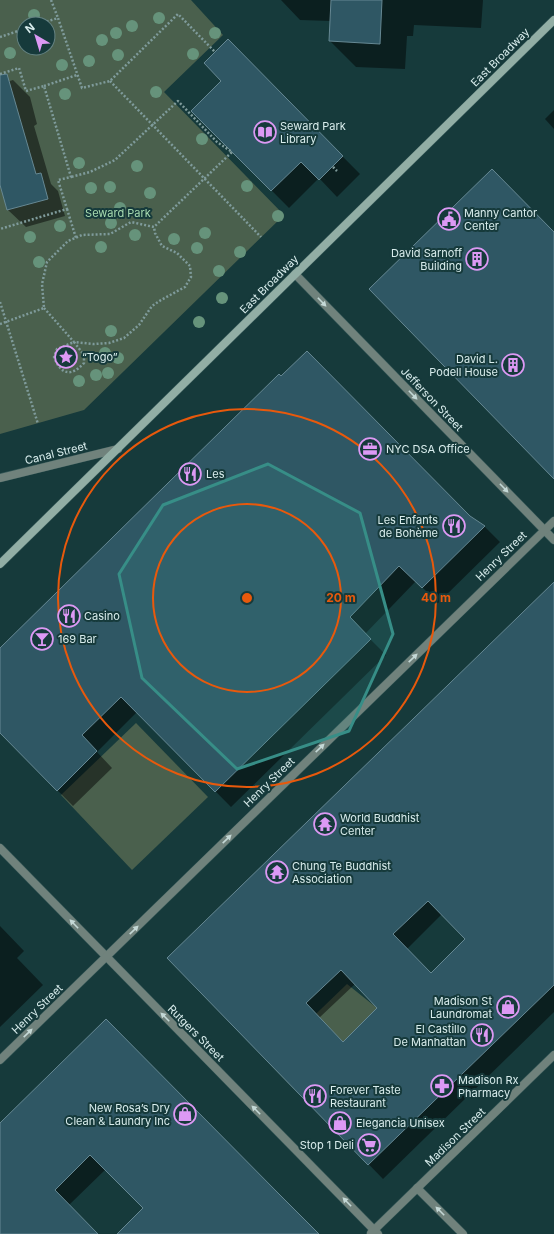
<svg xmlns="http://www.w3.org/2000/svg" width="554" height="1234" viewBox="0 0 554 1234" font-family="Inter,sans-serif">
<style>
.green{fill:#4a604d;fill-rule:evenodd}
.shadow{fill:#0007;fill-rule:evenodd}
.building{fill:#2f5764;stroke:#668893;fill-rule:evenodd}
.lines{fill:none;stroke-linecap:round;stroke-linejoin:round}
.pedestrian-casing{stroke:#355757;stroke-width:9}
.minor-casing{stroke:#355757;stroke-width:9}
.secondary-casing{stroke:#355757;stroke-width:9}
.path{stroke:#7f9b9b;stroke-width:2.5;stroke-dasharray:2 2;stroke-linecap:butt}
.pedestrian{stroke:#70827c;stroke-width:8}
.minor{stroke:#70827c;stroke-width:8}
.secondary{stroke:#92aea5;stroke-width:8}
.tree{fill:#66937b}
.oneway{fill:#c4d8d6}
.marked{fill:#378e87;fill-opacity:0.2;stroke:#378e87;stroke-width:3;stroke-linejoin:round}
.ring{fill:none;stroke:#e8590c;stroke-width:2}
.labels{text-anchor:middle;stroke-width:4;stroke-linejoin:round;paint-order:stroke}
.street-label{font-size:11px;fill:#d9eded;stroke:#163a3b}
.poi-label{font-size:11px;fill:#d9eded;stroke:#163a3b;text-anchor:start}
.park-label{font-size:11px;fill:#a7dbb0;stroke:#163a3b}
.centre{fill:#e8590c;stroke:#163a3b;stroke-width:2}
.ring-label{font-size:12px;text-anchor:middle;font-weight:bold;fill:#e8590c;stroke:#163a3b;stroke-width:4;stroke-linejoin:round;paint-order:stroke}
</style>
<rect width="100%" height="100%" fill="#163a3b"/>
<g class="green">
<path d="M0 0H191L223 35 164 92 284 215 84 410 0 434ZM24 24H48V48H24Z"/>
<polygon points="136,723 208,797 132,870 61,795"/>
<polygon points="347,984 377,1008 357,1033 318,1066 294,1089 267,1061"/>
</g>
<g class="shadow">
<polygon points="281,0 483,0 481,28 414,25 413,36 407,36 405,69 356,67 330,41 331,21 300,20"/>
<polygon points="228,41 360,174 337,197 319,178 289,208 193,111 223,81"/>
<polygon points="13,80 30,97 37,124 34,126 51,184 58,191 65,216 26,227 8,210 1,185 0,84"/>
<polygon points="554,110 554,129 545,119"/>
<polygon points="470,517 485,527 500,542 438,603 416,581 365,634 386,655 231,807 137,712 97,752 112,768 73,806 0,732 0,650"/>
<path d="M554 600V1012L383 1179 168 958ZM442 914 466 939 431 974 407 949ZM355 984 379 1008 344 1043 319 1018Z"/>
<polygon points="0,926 24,951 17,958 43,985 0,1027"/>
<polygon points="106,1020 317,1234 119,1234 145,1208 106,1169 69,1205 97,1234 0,1234 0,1124"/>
</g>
<g class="building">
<polygon points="331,0 382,0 380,44 329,41"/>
<polygon points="228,39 343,156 319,180 301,162 271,191 191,111 221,81 204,63"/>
<polygon points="7,74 36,174 41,173 48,199 7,210 0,185 0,75"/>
<polygon points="492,169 554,232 554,479 369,289"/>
<polygon points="307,351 470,516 485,526 422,588 399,566 350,617 371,639 215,792 121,697 82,735 97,751 57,791 0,733 0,648 279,374 281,376"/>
<path d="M554 582V985L368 1165 167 958ZM428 901 465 939 431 973 393 934ZM341 970 377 1008 343 1042 306 1003Z"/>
<polygon points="106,1019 279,1194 319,1234 117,1234 143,1208 90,1155 55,1190 98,1234 0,1234 0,1123"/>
</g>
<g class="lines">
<g class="pedestrian-casing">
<polyline id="pedestrian" points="0,478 118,449"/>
</g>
<g class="minor-casing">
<g id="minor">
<polyline points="295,274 554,540"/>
<polyline points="0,848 378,1234"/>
<polyline points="0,1060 554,521"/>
<polyline points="417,1188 463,1234"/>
<polyline points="371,1233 554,1055"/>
</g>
</g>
<g class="secondary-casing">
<polyline id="secondary" points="0,564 554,20"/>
</g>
<g class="path">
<polyline points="51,0 58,18"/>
<polyline points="39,24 58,18 82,88 110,81 178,14 215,52"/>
<polyline points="0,37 24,29"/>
<polyline points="0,74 19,68 26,91 44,86 71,177 58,180 67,209 0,229"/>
<polyline points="110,81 261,237"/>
<polyline points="44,86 77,75"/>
<polyline points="333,167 337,171"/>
<polyline points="67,209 76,238"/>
<polyline points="0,302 38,424"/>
<polyline points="44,308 74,342 93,344 109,343 124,338 139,325 152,306 161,300 185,287 191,277 190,266 177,253 162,246 155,233 154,227"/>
<polyline points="0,324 44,308 42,284 47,262 68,241 82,235 110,234 131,222 154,227 232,152 217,142 178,101 115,160 90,172 71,177"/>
<path d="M74 342 84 355V363C71 377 61 375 54 357L57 349Z"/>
</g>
<use href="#pedestrian" class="pedestrian"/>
<use href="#minor" class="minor"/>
<use href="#secondary" class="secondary"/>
</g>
<g class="tree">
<circle cx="34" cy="15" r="6"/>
<circle cx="159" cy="18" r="6"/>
<circle cx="132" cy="26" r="6"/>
<circle cx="116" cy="33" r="6"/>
<circle cx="215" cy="33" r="6"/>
<circle cx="102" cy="40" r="6"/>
<circle cx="10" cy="53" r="6"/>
<circle cx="193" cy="54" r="6"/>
<circle cx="118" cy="55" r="6"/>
<circle cx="89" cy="61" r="6"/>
<circle cx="62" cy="65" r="6"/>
<circle cx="156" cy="92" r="6"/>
<circle cx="65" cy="94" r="6"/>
<circle cx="202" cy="139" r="6"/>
<circle cx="79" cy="163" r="6"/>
<circle cx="137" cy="166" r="6"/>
<circle cx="247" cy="186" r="6"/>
<circle cx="110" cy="187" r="6"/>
<circle cx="91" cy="188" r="6"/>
<circle cx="150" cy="193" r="6"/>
<circle cx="120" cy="208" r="6"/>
<circle cx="278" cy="216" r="6"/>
<circle cx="111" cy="223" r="6"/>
<circle cx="60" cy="226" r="6"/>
<circle cx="205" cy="233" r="6"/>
<circle cx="135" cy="235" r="6"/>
<circle cx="30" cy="237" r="6"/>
<circle cx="174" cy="239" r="6"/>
<circle cx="101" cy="247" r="6"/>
<circle cx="197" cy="248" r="6"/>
<circle cx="240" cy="252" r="6"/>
<circle cx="39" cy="262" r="6"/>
<circle cx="219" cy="271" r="6"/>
<circle cx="222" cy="298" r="6"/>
<circle cx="199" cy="322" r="6"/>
<circle cx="111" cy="331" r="6"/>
<circle cx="105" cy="353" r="6"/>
<circle cx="118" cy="358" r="6"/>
<circle cx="108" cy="373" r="6"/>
<circle cx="96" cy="375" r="6"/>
<circle cx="79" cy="381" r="6"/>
</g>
<defs><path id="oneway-solid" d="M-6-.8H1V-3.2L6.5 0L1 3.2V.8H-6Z"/></defs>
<g class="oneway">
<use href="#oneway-solid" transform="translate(322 302) rotate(46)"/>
<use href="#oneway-solid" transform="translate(413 395) rotate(46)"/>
<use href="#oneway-solid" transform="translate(504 488) rotate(46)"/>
<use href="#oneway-solid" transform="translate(413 658) rotate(-44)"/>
<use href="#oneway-solid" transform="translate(320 748) rotate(-44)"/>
<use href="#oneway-solid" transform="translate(227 839) rotate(-44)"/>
<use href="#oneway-solid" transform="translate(74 924) rotate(-134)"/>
<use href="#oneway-solid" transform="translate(134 930) rotate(-44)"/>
<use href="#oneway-solid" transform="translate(165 1017) rotate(-135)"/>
<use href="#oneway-solid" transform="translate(28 1033) rotate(-44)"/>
<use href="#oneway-solid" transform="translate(256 1110) rotate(-135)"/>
<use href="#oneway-solid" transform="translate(347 1202) rotate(-134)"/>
<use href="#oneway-solid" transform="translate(440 1211) rotate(-135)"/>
</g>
<path class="marked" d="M268 464 360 513 393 634 349 731 237 769 142 678 119 574 163 505Z"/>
<g class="ring">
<circle cx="247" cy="598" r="94"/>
<circle cx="247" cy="598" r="189"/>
</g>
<defs>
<g id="library-ring" transform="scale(1.15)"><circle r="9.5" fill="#163a3b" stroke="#dc99f4" stroke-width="1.5"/><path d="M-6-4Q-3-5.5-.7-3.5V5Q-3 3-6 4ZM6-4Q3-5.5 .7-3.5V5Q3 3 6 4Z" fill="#dc99f4"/></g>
<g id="civic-ring" transform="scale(1.15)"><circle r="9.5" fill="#163a3b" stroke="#dc99f4" stroke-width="1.5"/><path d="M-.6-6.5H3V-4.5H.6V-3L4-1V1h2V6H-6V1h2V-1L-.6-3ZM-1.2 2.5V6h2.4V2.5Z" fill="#dc99f4"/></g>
<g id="building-ring" transform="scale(1.15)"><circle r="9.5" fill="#163a3b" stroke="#dc99f4" stroke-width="1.5"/><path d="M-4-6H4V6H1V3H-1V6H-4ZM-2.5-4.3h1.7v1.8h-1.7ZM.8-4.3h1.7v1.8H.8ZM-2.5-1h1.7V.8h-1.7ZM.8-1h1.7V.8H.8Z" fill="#dc99f4"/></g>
<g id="sight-ring" transform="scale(1.15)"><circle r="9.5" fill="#163a3b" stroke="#dc99f4" stroke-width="1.5"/><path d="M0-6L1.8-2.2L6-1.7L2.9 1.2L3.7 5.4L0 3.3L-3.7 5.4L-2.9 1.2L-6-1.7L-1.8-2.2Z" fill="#dc99f4"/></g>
<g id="office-ring" transform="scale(1.15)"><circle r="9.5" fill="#163a3b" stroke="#dc99f4" stroke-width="1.5"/><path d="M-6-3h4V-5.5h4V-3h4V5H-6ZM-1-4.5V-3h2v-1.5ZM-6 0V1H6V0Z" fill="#dc99f4"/></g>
<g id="restaurant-ring" transform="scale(1.15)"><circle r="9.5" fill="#163a3b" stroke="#dc99f4" stroke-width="1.5"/><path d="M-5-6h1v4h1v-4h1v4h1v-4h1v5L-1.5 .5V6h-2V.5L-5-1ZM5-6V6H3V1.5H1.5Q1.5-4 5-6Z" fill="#dc99f4"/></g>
<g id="bar-ring" transform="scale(1.15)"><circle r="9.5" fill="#163a3b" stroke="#dc99f4" stroke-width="1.5"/><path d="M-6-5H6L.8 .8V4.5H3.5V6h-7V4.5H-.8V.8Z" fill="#dc99f4"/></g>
<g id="temple-ring" transform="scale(1.15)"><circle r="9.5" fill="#163a3b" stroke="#dc99f4" stroke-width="1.5"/><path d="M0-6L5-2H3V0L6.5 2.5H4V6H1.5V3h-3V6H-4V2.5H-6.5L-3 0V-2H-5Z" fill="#dc99f4"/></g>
<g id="shop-ring" transform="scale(1.15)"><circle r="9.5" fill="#163a3b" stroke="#dc99f4" stroke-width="1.5"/><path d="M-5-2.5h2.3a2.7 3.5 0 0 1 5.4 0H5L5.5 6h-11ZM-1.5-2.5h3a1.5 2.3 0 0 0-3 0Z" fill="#dc99f4"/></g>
<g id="pharmacy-ring" transform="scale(1.15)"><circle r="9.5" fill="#163a3b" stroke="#dc99f4" stroke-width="1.5"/><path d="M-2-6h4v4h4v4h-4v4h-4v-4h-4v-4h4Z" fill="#dc99f4"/></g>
<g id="supermarket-ring" transform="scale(1.15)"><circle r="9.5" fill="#163a3b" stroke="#dc99f4" stroke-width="1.5"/><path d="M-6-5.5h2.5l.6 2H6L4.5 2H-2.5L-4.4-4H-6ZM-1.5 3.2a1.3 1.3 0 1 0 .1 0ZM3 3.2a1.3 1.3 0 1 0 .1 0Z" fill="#dc99f4"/></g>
</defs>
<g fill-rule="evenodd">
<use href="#library-ring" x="265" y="132"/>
<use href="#civic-ring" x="449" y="219"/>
<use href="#building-ring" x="477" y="259"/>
<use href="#sight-ring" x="66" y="357"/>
<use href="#building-ring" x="513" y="365"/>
<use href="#office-ring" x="370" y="449"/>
<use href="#restaurant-ring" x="190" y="474"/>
<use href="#restaurant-ring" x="454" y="526"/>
<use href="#restaurant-ring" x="69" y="616"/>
<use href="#bar-ring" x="42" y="639"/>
<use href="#temple-ring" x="325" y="824"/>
<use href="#temple-ring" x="277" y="872"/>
<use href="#shop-ring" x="508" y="1007"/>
<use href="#restaurant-ring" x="482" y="1035"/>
<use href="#pharmacy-ring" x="442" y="1086"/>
<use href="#restaurant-ring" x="315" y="1096"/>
<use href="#shop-ring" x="185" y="1114"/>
<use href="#shop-ring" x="340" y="1123"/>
<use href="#supermarket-ring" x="369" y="1145"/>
</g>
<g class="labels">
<g class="street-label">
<text transform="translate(500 57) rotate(-45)" y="4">East Broadway</text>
<text transform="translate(269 284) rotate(-45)" y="4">East Broadway</text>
<text transform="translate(432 399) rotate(46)" y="4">Jefferson Street</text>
<text transform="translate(56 453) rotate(-14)" y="4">Canal Street</text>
<text transform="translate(501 556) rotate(-44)" y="4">Henry Street</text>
<text transform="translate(269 782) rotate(-44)" y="4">Henry Street</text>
<text transform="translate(37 1009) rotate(-44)" y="4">Henry Street</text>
<text transform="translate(196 1033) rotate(45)" y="4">Rutgers Street</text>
<text transform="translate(455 1137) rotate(-44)" y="4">Madison Street</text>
</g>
<g class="poi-label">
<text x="280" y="130">Seward Park<tspan x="280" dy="13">Library</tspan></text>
<text x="464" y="217">Manny Cantor<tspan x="464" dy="13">Center</tspan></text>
<text x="462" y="257" text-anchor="end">David Sarnoff<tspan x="462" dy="13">Building</tspan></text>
<text x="82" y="361">“Togo”</text>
<text x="498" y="363" text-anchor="end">David L.<tspan x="498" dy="13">Podell House</tspan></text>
<text x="386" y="453">NYC DSA Office</text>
<text x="206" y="478">Les</text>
<text x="438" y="524" text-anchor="end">Les Enfants<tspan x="438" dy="13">de Bohème</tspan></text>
<text x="84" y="620">Casino</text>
<text x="58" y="643">169 Bar</text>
<text x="340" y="822">World Buddhist<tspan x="340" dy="13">Center</tspan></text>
<text x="292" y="870">Chung Te Buddhist<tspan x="292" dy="13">Association</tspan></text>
<text x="492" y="1005" text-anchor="end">Madison St<tspan x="492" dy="13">Laundromat</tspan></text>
<text x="466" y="1033" text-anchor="end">El Castillo<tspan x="466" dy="13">De Manhattan</tspan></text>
<text x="458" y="1084">Madison Rx<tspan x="458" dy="13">Pharmacy</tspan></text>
<text x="330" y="1094">Forever Taste<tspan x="330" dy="13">Restaurant</tspan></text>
<text x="170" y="1112" text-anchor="end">New Rosa’s Dry<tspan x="170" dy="13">Clean &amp; Laundry Inc</tspan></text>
<text x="356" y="1127">Elegancia Unisex</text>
<text x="354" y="1149" text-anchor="end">Stop 1 Deli</text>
</g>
<g class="park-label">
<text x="118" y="217">Seward Park</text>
</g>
</g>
<circle cx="247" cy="598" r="6" class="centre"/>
<g class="ring-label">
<text x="341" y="602">20 m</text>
<text x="436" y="602">40 m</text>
</g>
<g transform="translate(36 36) rotate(322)"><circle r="19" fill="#163a3b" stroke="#648282"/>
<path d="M0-3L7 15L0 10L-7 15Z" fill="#dc99f4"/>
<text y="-6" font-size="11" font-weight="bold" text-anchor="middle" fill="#d9eded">N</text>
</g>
</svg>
